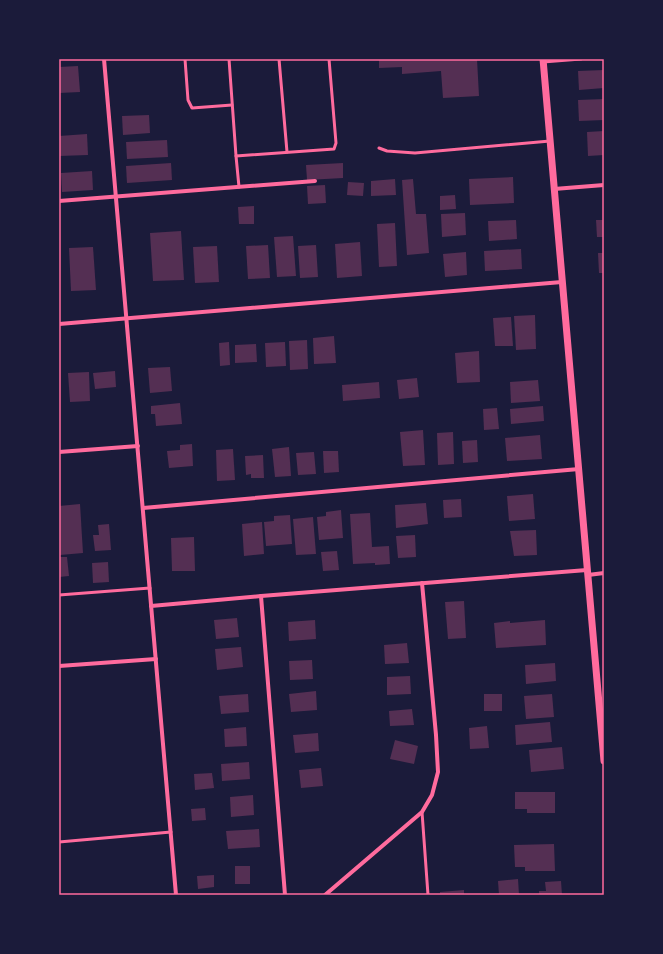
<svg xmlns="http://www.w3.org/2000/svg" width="663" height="954" viewBox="0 0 663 954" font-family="Mulish,sans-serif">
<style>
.building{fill:#542f53}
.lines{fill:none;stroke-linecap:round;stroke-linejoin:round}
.service{stroke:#ff6b9d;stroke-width:3}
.minor{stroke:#ff6b9d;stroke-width:4}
.tertiary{stroke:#ff6b9d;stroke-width:7}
.neatline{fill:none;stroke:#ff6b9d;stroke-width:1.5}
</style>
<rect width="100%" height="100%" fill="#1b1b3a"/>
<g class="building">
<polygon points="379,59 477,59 479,96 443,98 441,71 402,74 402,67 379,68"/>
<polygon points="78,66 80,92 59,93 59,67"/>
<polygon points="604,70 604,88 579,90 578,71"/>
<polygon points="604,99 604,120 579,121 578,100"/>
<polygon points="149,115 150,133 123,135 122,116"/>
<polygon points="604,131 604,155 588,156 587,132"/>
<polygon points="87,134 88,155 59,156 59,136"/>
<polygon points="167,140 168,157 127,159 126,142"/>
<polygon points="171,163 172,180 127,183 126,166"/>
<polygon points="343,163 343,178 307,180 306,165"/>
<polygon points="92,171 93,190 62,192 61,173"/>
<polygon points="513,177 514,203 470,205 469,179"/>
<polygon points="395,179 396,195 371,196 371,181"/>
<polygon points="413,179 416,214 426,214 429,253 407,255 402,180"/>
<polygon points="348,182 364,183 363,196 347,195"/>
<polygon points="325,185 326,203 308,204 307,186"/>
<polygon points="455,195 456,209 440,210 440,196"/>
<polygon points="254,206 254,224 239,224 238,207"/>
<polygon points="465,213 466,235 442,237 441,214"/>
<polygon points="516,220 517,239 489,241 488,221"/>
<polygon points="596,220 604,220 604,237 597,237"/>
<polygon points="395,223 397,266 379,267 377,224"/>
<polygon points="181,231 184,280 153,281 150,233"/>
<polygon points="293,236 296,276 277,277 274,237"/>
<polygon points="360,242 362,276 337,278 335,244"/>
<polygon points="268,245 270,278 248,279 246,246"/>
<polygon points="316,245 318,277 300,278 298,246"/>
<polygon points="217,246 219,282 195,283 193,247"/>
<polygon points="93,247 96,290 71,291 69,248"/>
<polygon points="521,249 522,269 485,271 484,251"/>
<polygon points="466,252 467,275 445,277 443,254"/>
<polygon points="598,253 604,253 604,273 599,273"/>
<polygon points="535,315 536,349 516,350 514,316"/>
<polygon points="511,317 513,346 495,346 493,318"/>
<polygon points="334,336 336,363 314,364 313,338"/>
<polygon points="307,340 308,369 290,370 289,341"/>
<polygon points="229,342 230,365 220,366 219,343"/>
<polygon points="285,342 286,366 266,367 265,343"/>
<polygon points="256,344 257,362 235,363 235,345"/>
<polygon points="479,351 480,382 457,383 455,353"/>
<polygon points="170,367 172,391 150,393 148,368"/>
<polygon points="115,371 116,387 95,389 93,373"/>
<polygon points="89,372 90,401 70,402 68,373"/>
<polygon points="417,378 419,397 399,399 397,380"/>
<polygon points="538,380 540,401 511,403 510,382"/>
<polygon points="379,382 380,398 343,401 342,385"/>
<polygon points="180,403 182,424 156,426 155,414 151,414 151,406"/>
<polygon points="543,406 544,421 511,424 510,409"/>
<polygon points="497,408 499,429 484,430 483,409"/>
<polygon points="423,430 425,465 403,466 400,432"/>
<polygon points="453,432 454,464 438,465 437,433"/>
<polygon points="540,435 542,459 507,461 505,438"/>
<polygon points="477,440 478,462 463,463 462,441"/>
<polygon points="192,444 193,466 169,468 167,451 180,450 180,445"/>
<polygon points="289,447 291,476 275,477 272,449"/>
<polygon points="233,449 235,480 217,481 216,450"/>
<polygon points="323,451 338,451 339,472 324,473"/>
<polygon points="314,452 316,474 298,475 296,453"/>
<polygon points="263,455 264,478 251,478 251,474 246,475 245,456"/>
<polygon points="533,494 535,519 509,521 507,496"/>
<polygon points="461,499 462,517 444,518 443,500"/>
<polygon points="426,503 428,524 396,528 395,505"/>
<polygon points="80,504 83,553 60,555 59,506"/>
<polygon points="341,510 343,538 319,540 317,517 326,516 326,512"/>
<polygon points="370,513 372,547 389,546 390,564 375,565 375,563 353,564 350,514"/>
<polygon points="290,515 292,544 266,546 264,522 274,521 274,516"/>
<polygon points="313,517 316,554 296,555 293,519"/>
<polygon points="262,522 264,554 244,556 242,524"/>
<polygon points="109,524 111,550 95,551 93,535 99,535 98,525"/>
<polygon points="536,530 537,555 514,556 510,531"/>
<polygon points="415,535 416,557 398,558 396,536"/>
<polygon points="194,537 195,571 172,571 171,538"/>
<polygon points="337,551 339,570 323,571 321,552"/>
<polygon points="59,557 67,557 69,576 59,577"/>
<polygon points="108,562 109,582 93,583 92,563"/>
<polygon points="464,601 466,638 448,639 445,602"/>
<polygon points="237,618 239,637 216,639 214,620"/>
<polygon points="315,620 316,639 289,641 288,622"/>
<polygon points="545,620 546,645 496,648 494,623 510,621 510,623"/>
<polygon points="407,643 409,663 385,664 384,645"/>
<polygon points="241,647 243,667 217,670 215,649"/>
<polygon points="312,660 313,679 290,680 289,661"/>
<polygon points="555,663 556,681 526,684 525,665"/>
<polygon points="410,676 411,694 387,695 387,677"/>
<polygon points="316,691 317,710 291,712 289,694"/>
<polygon points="248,694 249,712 221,714 219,696"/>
<rect x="484" y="694" width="18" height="17"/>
<polygon points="552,694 554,717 526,719 524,696"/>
<polygon points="412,709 414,725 390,726 389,711"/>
<polygon points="550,722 552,742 516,745 515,725"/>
<polygon points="487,726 489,748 470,749 469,728"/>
<polygon points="246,727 247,746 225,747 224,729"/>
<polygon points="318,733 319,751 295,753 293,735"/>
<polygon points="395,740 418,746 414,764 390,759"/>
<polygon points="562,747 564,769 531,772 529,750"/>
<polygon points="249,762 250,779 222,781 221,764"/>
<polygon points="321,768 323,786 301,788 299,770"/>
<polygon points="212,773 214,788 195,790 194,774"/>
<polygon points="515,792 555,792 555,813 527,813 527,809 515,809"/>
<polygon points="253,795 254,815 231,817 230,797"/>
<polygon points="205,808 206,820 192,821 191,809"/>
<polygon points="259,829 260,847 228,849 226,831"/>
<polygon points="554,844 555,871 525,871 525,867 515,867 514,845"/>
<rect x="235" y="866" width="15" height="18"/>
<polygon points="214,875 214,887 198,889 197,876"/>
<polygon points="518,879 519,895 499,895 498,881"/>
<polygon points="561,881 562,895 539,895 539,891 546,891 545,882"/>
<polygon points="464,890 464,895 440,895 440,892"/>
</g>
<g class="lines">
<g class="service">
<polyline points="185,59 188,100 192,108 232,105"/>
<polyline points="229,59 236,156 334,149 336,143 329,59"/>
<polyline points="279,59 287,152"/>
<polyline points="543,62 581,59"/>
<polyline points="379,148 387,151 415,153 550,141"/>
<polyline points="236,156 239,187"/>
<polyline points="59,595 150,588"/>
<polyline points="422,812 428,895"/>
<polyline points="59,842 171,832"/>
</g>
<g class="minor">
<polyline points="104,59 176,895"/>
<polyline points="554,189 604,185"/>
<polyline points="59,201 315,181"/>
<polyline points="59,324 562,282"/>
<polyline points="59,452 138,446"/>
<polyline points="143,508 579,469"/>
<polyline points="588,575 604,573"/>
<polyline points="261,596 285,895"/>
<polyline points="151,606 261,596 587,570"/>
<polyline points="59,666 156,659"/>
<polyline points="325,895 422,812 432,795 438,772 436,735 422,583"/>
</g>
<polyline class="tertiary" points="543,59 604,761"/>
</g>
<rect width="663" height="954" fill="none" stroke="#1b1b3a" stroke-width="120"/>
<rect x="60" y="60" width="543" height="834" class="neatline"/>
</svg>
